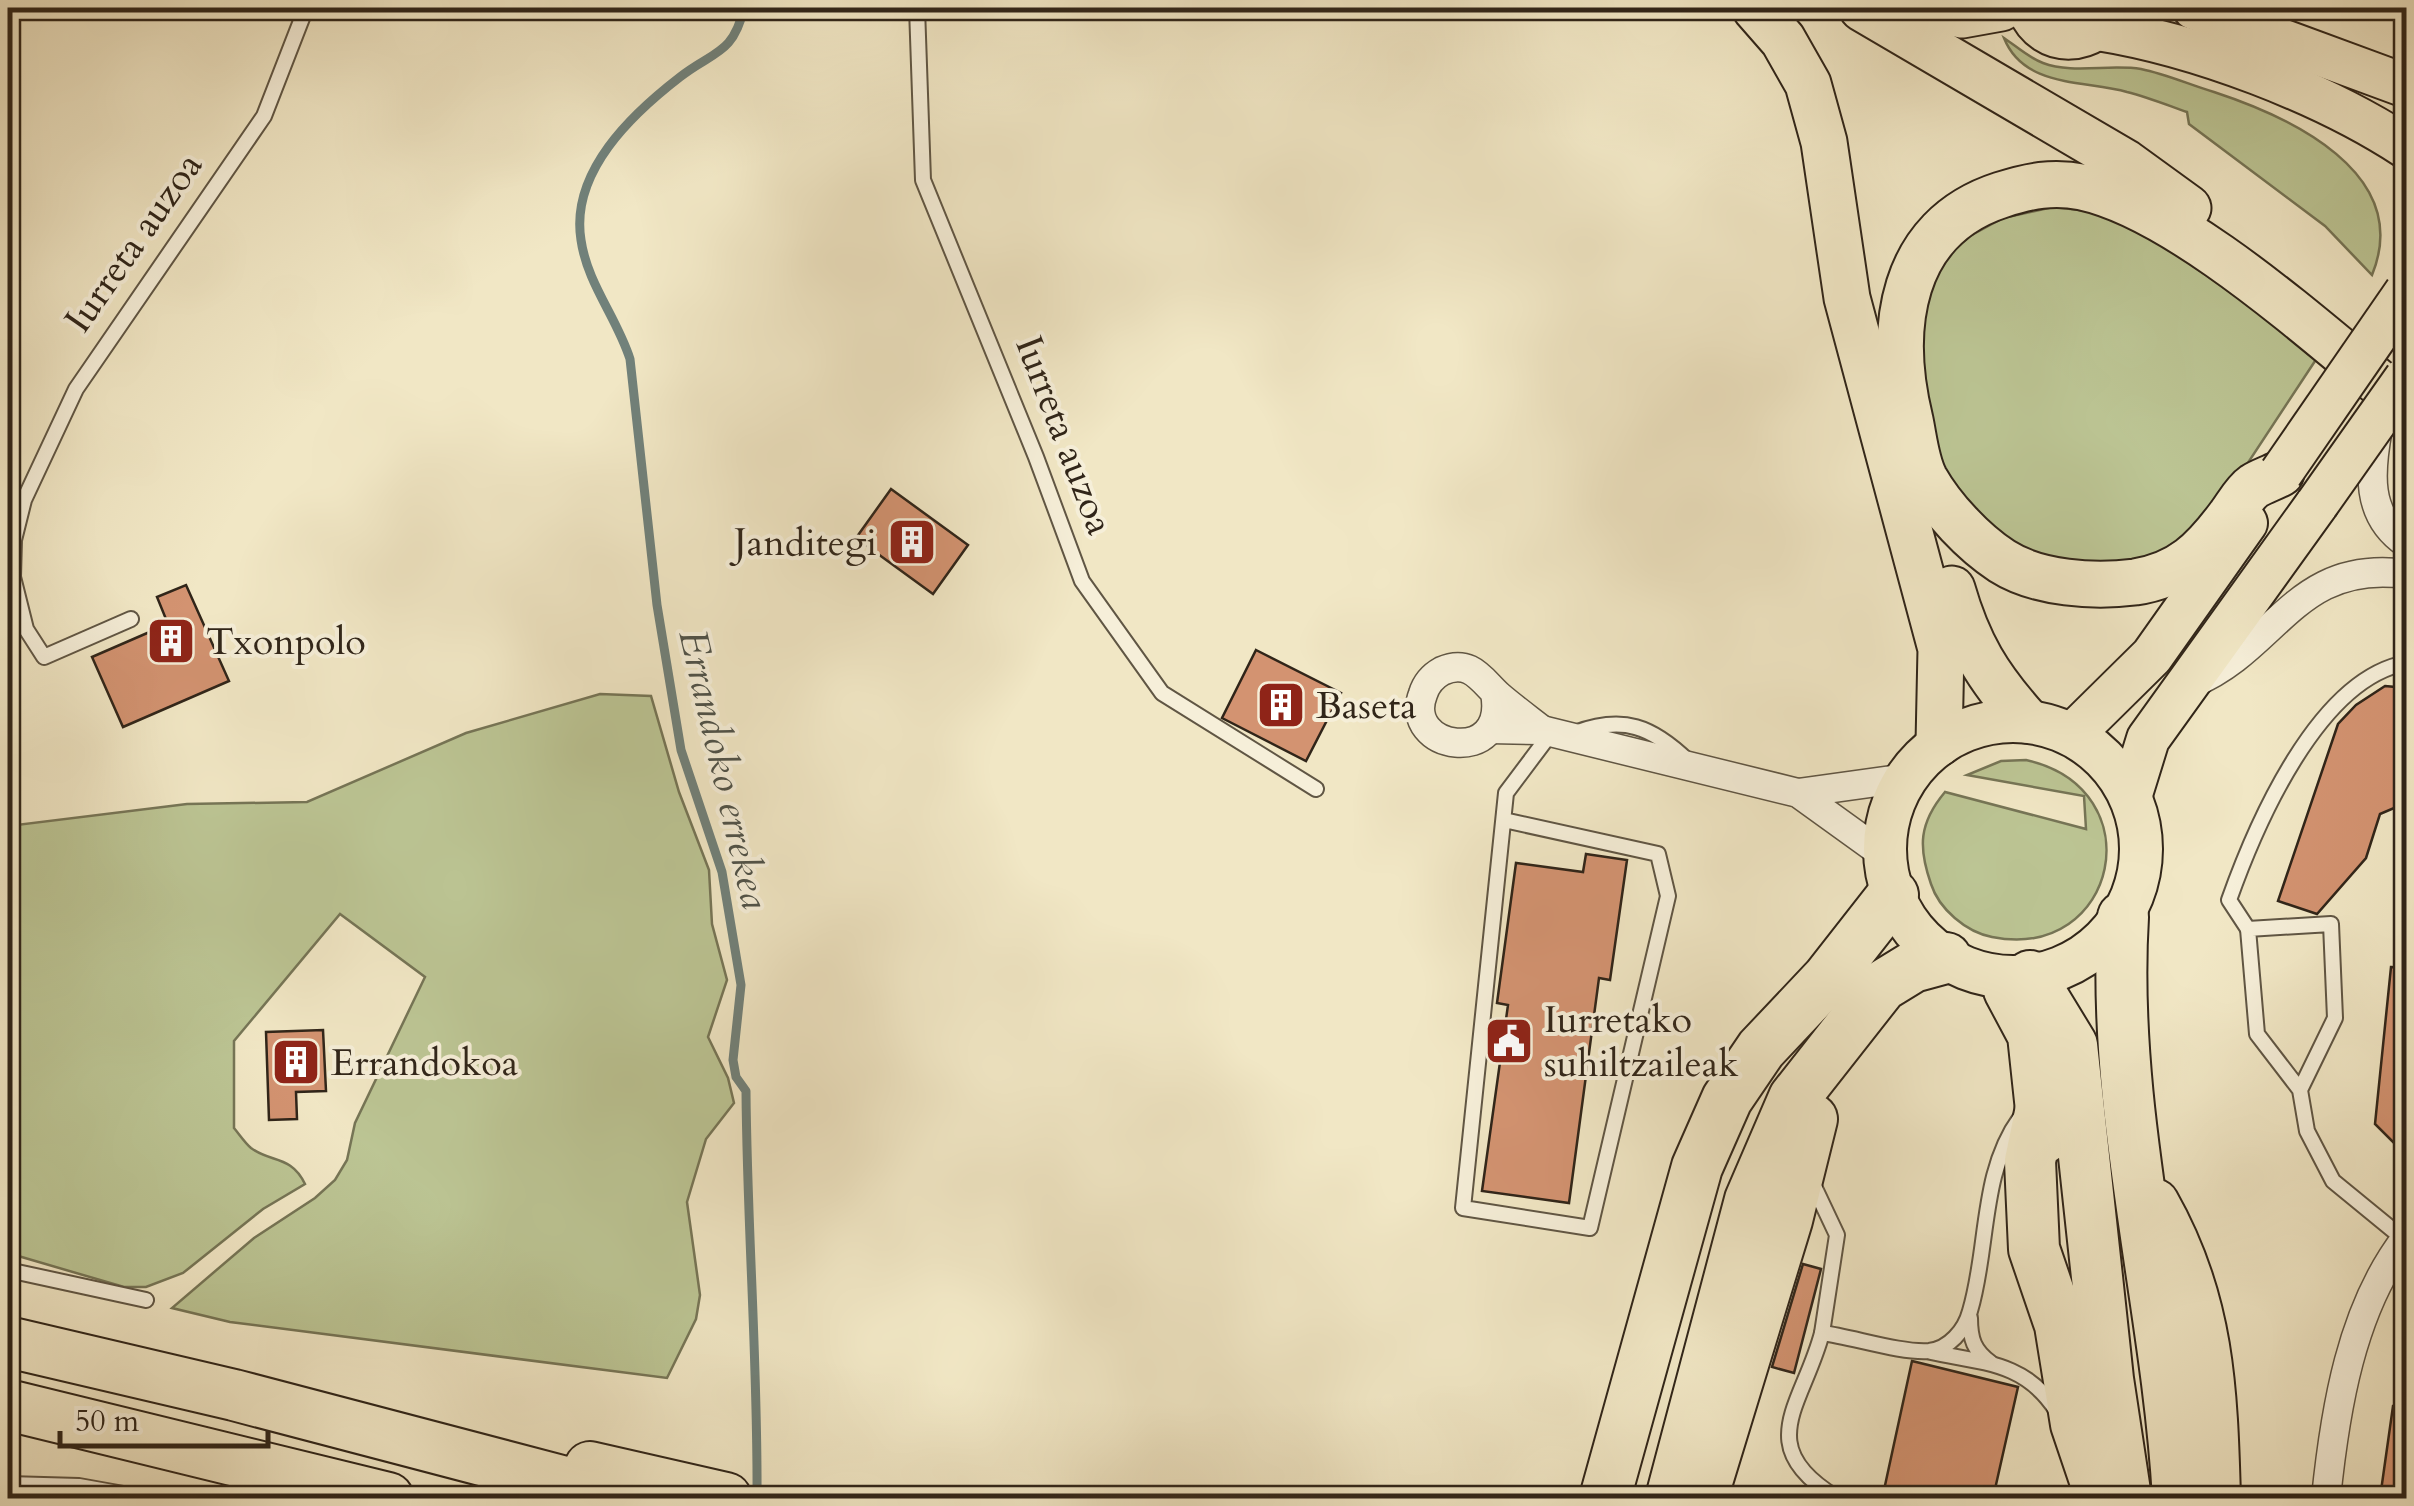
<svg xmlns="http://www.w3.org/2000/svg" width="2414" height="1506" viewBox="0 0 2414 1506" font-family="Cardo,serif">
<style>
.green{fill:#bcc594;stroke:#767556;stroke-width:2.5}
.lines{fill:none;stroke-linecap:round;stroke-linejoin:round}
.stream{stroke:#71817a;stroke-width:9}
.building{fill:#d39371;stroke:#302519;stroke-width:2.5}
.service-casing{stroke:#605644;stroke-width:18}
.minor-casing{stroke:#605644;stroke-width:31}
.primary-casing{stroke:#302519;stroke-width:46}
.trunk-casing{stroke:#302519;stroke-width:49}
.motorway-casing{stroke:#302519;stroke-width:54}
.service{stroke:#f6efd9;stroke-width:14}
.minor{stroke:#f6efd9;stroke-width:28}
.primary{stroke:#f1e7c5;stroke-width:42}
.trunk{stroke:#f1e7c5;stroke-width:45}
.motorway{stroke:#f1e7c5;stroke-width:50}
.primary-bridge-casing{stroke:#302519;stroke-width:46;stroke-linecap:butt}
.primary-bridge{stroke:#f1e7c5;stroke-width:42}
.labels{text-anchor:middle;stroke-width:8;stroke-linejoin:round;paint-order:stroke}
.street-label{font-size:38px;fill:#302519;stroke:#f6efd9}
.poi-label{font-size:38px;fill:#302519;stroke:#f6efd9;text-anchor:start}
.water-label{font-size:40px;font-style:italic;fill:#505349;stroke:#f6efd9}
</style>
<rect width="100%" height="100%" fill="#f1e7c5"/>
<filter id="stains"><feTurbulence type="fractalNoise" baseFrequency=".002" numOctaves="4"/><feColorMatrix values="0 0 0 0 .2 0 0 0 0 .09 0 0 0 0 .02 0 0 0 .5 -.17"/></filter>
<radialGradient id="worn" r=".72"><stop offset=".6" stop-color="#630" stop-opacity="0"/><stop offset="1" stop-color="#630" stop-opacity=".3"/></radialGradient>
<g class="green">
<path d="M2004 38C2016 46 2029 58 2043 63 2072 74 2110 64 2141 69 2166 74 2190 85 2214 92 2287 116 2414 172 2372 275L2325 226 2189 124 2187 112C2167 105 2147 97 2127 92 2084 80 2024 88 2004 38Z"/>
<polygon points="2053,207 2097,212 2169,249 2319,355 2203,531 2130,571 2038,558 1993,533 1938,464 1916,376 1922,285 1941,262 1970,236 2003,218"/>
<path d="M600 694 651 696 679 792 709 870 712 924 727 980 708 1037 728 1078 734 1103 706 1139 687 1202 700 1295 696 1319 667 1378 230 1322 172 1308 254 1238 315 1198 335 1180 347 1160 355 1123 425 977 340 914 234 1041V1128C239 1134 245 1143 251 1148 271 1163 291 1155 305 1184L263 1209 183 1273 146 1287H124L8 1253V826L187 804 307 802 466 733Z"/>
<path d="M2026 760C2155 789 2118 962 1992 937 1966 932 1939 909 1931 884 1918 847 1919 823 1945 792L2086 829 2084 796 1967 775 2001 761Z"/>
</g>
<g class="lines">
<path class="stream" d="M744 8C733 55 713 51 680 77 632 114 570 172 581 240 587 283 617 318 630 359L657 605 681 750 722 872 741 985 733 1060 736 1077 746 1091C747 1227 758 1362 757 1498"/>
</g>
<g class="building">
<polygon points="891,489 968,545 933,594 856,538"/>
<polygon points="186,585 229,681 123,727 92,657 168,624 157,597"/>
<polygon points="1256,650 1341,693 1306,761 1222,718"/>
<polygon points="2385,686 2406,688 2406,803 2380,814 2366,858 2317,914 2278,901 2338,724 2356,705"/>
<polygon points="1586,854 1627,860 1610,980 1599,978 1569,1203 1482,1191 1508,1005 1497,1003 1516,863 1583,872"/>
<polygon points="2391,967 2406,968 2406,1155 2375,1124"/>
<polygon points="323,1030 326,1091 296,1092 297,1119 269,1120 266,1032"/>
<polygon points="1803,1264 1821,1269 1794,1373 1772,1367"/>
<polygon points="1912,1361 2018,1387 1993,1498 1923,1498 1884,1490"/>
<polygon points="2393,1406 2406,1407 2406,1498 2380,1498"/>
</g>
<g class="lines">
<g class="service-casing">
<g id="service">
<polyline points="917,8 923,180 1036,457 1082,581 1162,693 1316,789"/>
<polyline points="131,619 44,657 26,629 13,577 14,540 24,500 76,389 264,116 306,8"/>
<path d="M1575 733C1623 715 1652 726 1689 762"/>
<polyline points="1504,820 1658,854 1668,896 1590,1228 1463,1208 1506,793 1551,733"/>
<path d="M2248 929 2229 900C2256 824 2318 679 2406 663"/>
<polyline points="2300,1090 2335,1018 2331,924 2248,929 2257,1034 2300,1090 2307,1131 2333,1181 2405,1240"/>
<polyline points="1812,1182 1837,1235 1822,1333"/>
<polyline points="8,1270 146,1300"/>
<path d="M1970 1318C1970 1339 1974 1351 1991 1363"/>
<path d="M1931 1352C1983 1363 2025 1362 2056 1410"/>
<polyline points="8,1484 79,1486 146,1498"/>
<path d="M1837 1498C1751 1446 1803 1405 1822 1333 1853 1337 1900 1353 1929 1351 1949 1349 1965 1330 1970 1311 1989 1248 1980 1173 2020 1118"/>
</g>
</g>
<g class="minor-casing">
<g id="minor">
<path d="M2378 428C2370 471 2365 515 2406 543"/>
<path d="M2193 683C2277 648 2295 559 2406 574"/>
<path d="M1495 693C1509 768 1401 750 1423 694 1426 684 1433 676 1442 671 1471 658 1482 681 1499 696 1513 708 1528 719 1542 730"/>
<polyline points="1490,729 1542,730 1798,793 1884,855"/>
<polyline points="1798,793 1906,778"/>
<path d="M2326 1498C2335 1410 2351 1309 2406 1238"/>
</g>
</g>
<g class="primary-casing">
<g id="primary">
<path d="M2028 8C2045 50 2095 45 2114 8"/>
<polyline points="2194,8 2406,86"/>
<path d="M2098 29C2198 45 2322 92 2406 147"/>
<circle cx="2013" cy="849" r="128"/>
<polyline points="2073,734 2152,656 2246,523"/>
<polyline points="2131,794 2148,739 2317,504"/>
</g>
</g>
<g class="trunk-casing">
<g id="trunk">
<polyline points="1755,8 1783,40 1808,84 1824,142 1847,298 1941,649 1939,743"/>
<polyline points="1862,8 2126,163 2188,208"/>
<polyline points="1931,8 1962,15 2001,8"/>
<path d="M2281 473C2272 478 2262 481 2254 486 2244 493 2237 507 2230 516 2204 551 2181 575 2135 582 2094 587 2038 584 2002 561 1973 542 1942 509 1925 479 1916 462 1914 439 1910 420 1888 330 1899 228 2001 195 2029 186 2053 181 2082 187 2184 209 2323 339 2406 405"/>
<path d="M1952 589C1968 645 1988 677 2026 720"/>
</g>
</g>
<g class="motorway-casing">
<g id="motorway">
<path d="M2123 917C2111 1113 2167 1304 2178 1498"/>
<polyline points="2030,976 2072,1045 2108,1379 2126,1498"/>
<polyline points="2009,990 2033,1035 2044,1138"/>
<polyline points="2042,1103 2030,1161 2034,1249 2060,1325 2076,1424 2101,1498"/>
<path d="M2154 1204C2209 1301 2212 1389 2215 1498"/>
<polyline points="8,1342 234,1395 626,1498"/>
<polyline points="8,1405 388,1498"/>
<polyline points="590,1467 726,1498"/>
<polyline points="1605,1498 1697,1167 1727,1099 1761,1049 1828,978 1893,895"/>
<polyline points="1671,1498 1750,1200 1794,1098 1882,986 1913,967 1946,958"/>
<polyline points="1702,1498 1787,1220 1812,1119"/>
</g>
</g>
<use href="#service" class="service"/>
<use href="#minor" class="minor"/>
<use href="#primary" class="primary"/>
<use href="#trunk" class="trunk"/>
<use href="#motorway" class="motorway"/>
<g class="primary-bridge-casing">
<g id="primary-bridge">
<polyline points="2281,473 2406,292"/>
<polyline points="2317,504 2406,378"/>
</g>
</g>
<use href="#primary-bridge" class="primary-bridge"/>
</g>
<defs>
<g id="building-square" transform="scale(2.5)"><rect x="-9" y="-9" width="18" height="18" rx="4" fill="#8f2418" stroke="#f6efd9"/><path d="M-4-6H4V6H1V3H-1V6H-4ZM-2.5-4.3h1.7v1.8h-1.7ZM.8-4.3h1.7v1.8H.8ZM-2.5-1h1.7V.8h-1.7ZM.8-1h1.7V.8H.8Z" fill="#fff"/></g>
<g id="civic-square" transform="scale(2.5)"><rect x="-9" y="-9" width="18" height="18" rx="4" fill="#8f2418" stroke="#f6efd9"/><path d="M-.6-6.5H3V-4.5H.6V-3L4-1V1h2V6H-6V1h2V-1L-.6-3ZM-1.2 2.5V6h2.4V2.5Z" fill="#fff"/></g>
</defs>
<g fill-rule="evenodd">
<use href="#building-square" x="912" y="542"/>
<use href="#building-square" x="171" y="641"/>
<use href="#building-square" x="1281" y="705"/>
<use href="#civic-square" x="1509" y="1041"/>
<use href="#building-square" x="296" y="1062"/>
</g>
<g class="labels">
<g class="street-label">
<text transform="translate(133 242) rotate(-55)" y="13">Iurreta auzoa</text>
<text transform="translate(1065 435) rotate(69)" y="13">Iurreta auzoa</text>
</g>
<g class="poi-label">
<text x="877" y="555" text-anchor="end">Janditegi</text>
<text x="206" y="654">Txonpolo</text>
<text x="1316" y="718">Baseta</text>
<text x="1544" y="1032">Iurretako<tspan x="1544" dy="44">suhiltzaileak</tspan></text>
<text x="331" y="1075">Errandokoa</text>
</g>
<g class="water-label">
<text transform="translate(725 769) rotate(77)" y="14">Errandoko errekea</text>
</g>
</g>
<rect width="2414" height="1506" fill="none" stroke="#f1e7c5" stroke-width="40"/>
<rect x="10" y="10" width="2394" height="1486" fill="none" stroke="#302519" stroke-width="5"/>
<rect x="20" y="20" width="2374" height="1466" fill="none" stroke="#302519" stroke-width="2.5"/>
<path d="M60 1431v15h208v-15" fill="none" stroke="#302519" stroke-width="5"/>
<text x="75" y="1431" font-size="30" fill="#302519" stroke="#f6efd9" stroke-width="8" paint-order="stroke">50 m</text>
<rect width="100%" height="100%" filter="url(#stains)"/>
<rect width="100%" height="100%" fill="url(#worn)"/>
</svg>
